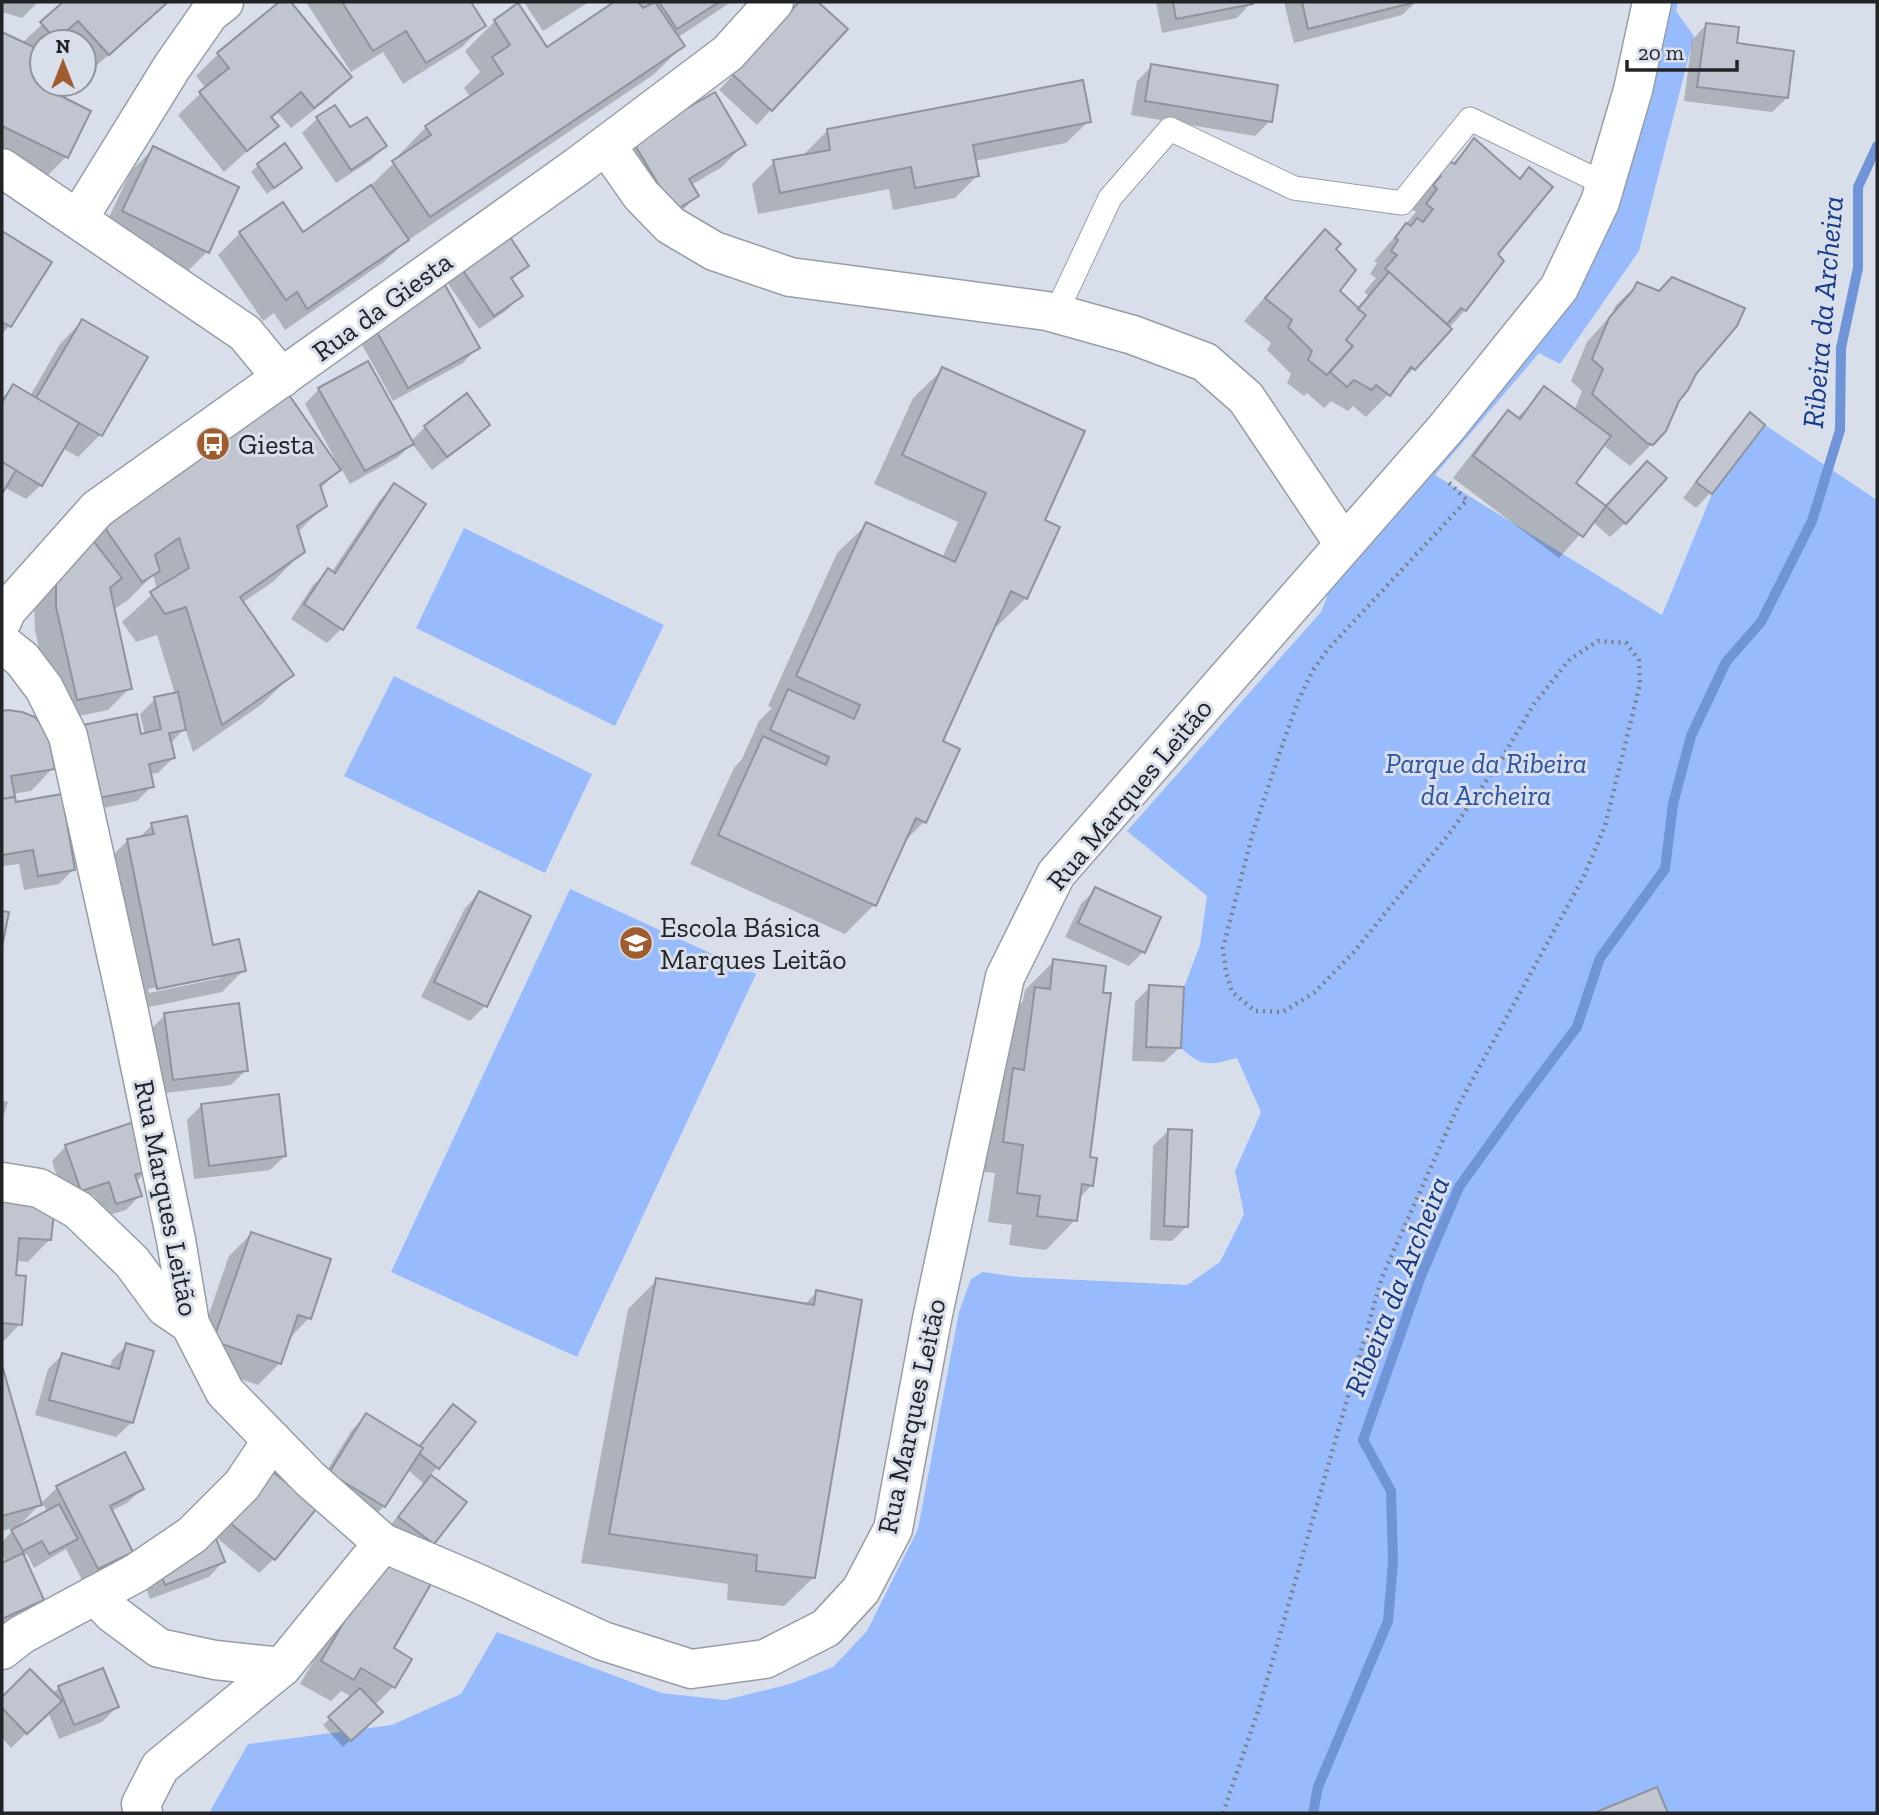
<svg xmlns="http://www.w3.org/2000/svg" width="1879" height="1815" viewBox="0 0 1879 1815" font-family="'Zilla Slab',serif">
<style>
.green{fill:#98bbfd}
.shadow{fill:#0003;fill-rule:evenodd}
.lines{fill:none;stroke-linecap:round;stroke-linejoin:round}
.stream{stroke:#7094d8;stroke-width:10}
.building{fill:#c0c5d0;stroke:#8e939d;stroke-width:2}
.lane-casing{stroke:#979da7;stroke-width:25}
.street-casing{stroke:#979da7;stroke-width:41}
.secondary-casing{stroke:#979da7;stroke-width:41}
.path{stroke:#7b7f86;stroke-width:4.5;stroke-dasharray:2 5;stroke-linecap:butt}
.lane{stroke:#fff;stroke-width:23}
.street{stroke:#fff;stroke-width:38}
.secondary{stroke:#fff;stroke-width:38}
.labels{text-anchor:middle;stroke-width:6;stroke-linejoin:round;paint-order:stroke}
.street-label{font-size:28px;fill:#212327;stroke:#d9dfea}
.poi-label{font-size:28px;fill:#212327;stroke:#d9dfea;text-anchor:start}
.park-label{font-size:28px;font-style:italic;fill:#2a52a3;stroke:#d9dfea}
.water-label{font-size:30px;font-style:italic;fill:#143a8a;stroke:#d9dfea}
</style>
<rect width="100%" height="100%" fill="#d9dfea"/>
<g class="green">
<path d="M1644 2H1678L1676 11 1694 36 1639 251 1560 364 1539 353 1435 475 1662 615 1712 494 1765 425 1877 500V1813H209L248 1744 392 1725 461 1694 497 1632 661 1693 725 1700 790 1684 833 1667 867 1631 918 1529 959 1312 971 1279 983 1272 1017 1277 1187 1285 1220 1262 1244 1214 1235 1171 1261 1112 1237 1058C1210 1065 1203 1068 1181 1048L1184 987 1200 945 1207 896 1127 831 1321 612 1327 597 1317 575 1569 295Z"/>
<polygon points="464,528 664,625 615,726 416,628"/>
<polygon points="394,676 592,774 545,873 344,776"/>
<polygon points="570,889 756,974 577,1357 391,1272"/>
</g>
<g class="shadow">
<polygon points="2,2 38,2 22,18 2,12"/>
<polygon points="66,2 168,2 86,75 84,73 84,42 42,42 42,84 58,84 53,94 66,157 44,179 2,158 2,34 22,43"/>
<polygon points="282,2 289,2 350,77 328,99 291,128 278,113 271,119 276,125 224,172 178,115 206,88 196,76 218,54"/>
<polygon points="306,2 469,2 484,25 462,47 403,84 383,52 351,72"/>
<polygon points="524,2 589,2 543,31"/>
<polygon points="611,2 731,2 677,38 683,46 653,75 404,243 384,262 285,330 274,313 263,321 218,255 240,233 302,234 364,192 398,159 397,157 426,127 471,98 464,88 480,72 465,51 495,21 518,6 547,49 613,5"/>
<polygon points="801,2 816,2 846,29 757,125 719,90"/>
<polygon points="1156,2 1251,2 1251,3 1237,18 1162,33"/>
<polygon points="1284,2 1416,2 1402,15 1294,43"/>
<polygon points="1706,25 1735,45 1787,98 1772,112 1684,101 1692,40"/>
<polygon points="1152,66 1270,121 1255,136 1131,115 1137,81"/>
<polygon points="335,107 350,130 385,146 370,161 336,183 302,133 317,119"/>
<polygon points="1089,121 1066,143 974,161 977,176 955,198 893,210 889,189 758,214 752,184 774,162 806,156 805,153 827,131"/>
<polygon points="1474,141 1519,180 1529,170 1495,254 1465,310 1413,369 1366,417 1353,406 1348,411 1331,401 1324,408 1307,393 1304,396 1287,383 1291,374 1267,350 1271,343 1244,321 1303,253 1325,231 1334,249 1337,291 1356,309 1368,295 1364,292 1376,278 1370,274 1377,263 1374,261 1416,212 1412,209 1420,200 1417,196 1425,184 1452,164"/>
<polygon points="633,142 744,144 722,167 691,185 697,196 674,218 611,164"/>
<polygon points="153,149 207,252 185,274 101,234 131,171"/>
<polygon points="258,165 300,168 267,194 251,172"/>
<polygon points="2,233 49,262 9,326 2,334"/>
<polygon points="527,265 511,281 521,296 507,310 479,329 447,282 461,268"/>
<polygon points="1638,284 1694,373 1652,444 1630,466 1603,445 1573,484 1606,508 1633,478 1625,523 1610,537 1592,521 1559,558 1453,478 1487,434 1509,412 1517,418 1545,389 1574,411 1582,391 1571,381 1587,342 1612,314 1615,306"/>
<polygon points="82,321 100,435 78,457 62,448 41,485 26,499 4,487 2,491 2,398 13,386 30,396 60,344"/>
<polygon points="374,326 477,348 463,363 393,401 360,341"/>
<polygon points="943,369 1043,521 1026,598 996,627 994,626 941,742 924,822 902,844 874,905 845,934 690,864 734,768 742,759 759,721 772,708 768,706 837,553 867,524 942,558 958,522 874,484 913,398"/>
<polygon points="319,389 411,441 425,427 467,396 488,425 473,439 432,470 412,444 397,458 350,484 341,468 320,489 325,505 297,533 303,551 274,581 242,603 292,675 262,704 193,752 185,728 170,744 173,758 158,773 149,774 152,786 137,801 84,812 140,736 145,735 140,714 155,699 175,694 157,635 136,642 122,622 157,590 153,575 128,600 113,610 130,688 108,710 55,721 35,630 34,606 105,522 339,466 305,404"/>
<polygon points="1750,415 1763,425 1710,493 1696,508 1683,498 1735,429"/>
<polygon points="394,485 342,628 327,643 291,619 313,585 328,571 331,573 380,500"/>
<polygon points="8,711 53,768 31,791 12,794 14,804 73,870 59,884 24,890 19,864 2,866 2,712"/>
<path d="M152 825 212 947 244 970 222 992 135 1010 105 863 127 841 138 839ZM221 974V978L149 993 148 989Z"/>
<polygon points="1096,889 1143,952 1129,966 1065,937 1081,904"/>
<polygon points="479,893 485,1006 470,1021 421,997 465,908"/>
<polygon points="1054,961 1092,1185 1078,1199 1075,1220 1046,1250 1009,1245 1012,1225 988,1222 995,1173 975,1171 1006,1018 1023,1001 1025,990"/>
<polygon points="1150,987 1179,1048 1164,1062 1132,1061 1135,1002"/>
<polygon points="165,1015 246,1070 231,1085 158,1094 150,1030"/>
<polygon points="2,1100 8,1102 2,1121"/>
<polygon points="201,1106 285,1156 270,1170 194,1179 187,1120"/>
<polygon points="1168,1131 1187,1226 1172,1241 1150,1240 1153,1146"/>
<polygon points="66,1146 148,1169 136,1182 140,1195 126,1210 102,1217 94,1195 66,1204 52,1161"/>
<polygon points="2,1202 53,1206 50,1239 28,1262 16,1261 14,1277 20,1324 2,1343"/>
<polygon points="251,1234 309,1318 288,1340 280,1363 258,1385 192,1363 229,1256"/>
<polygon points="657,1280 804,1305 817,1292 814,1577 784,1606 727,1600 728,1584 581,1563 628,1309"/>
<polygon points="127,1345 151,1352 131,1423 116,1437 35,1415 48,1369 63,1354 110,1368 112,1360"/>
<polygon points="2,1371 40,1504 17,1528 48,1513 42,1502 57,1488 142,1489 127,1503 111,1511 130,1551 116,1566 83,1582 66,1549 34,1568 27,1554 23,1556 42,1600 28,1614 2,1626 2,1565 6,1563 2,1553 2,1542 16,1527 2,1531"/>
<polygon points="453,1407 473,1423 430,1476 465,1503 433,1543 385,1532 424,1484 407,1469 384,1506 369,1521 316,1488 352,1430 367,1415 418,1447"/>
<polygon points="258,1489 274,1559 259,1573 217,1538"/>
<polygon points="223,1562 209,1577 150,1599 140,1572"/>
<polygon points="362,1578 391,1649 394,1686 375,1705 381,1712 343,1747 323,1725 352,1697 341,1691 331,1701 300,1684"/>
<polygon points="30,1671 52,1694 59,1687 117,1707 102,1722 59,1739 48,1712 11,1748 2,1738 2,1699"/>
</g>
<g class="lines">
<polyline class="stream" points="1313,1813 1318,1787 1388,1621 1393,1562 1391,1491 1363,1440 1421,1276 1459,1187 1518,1105 1577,1027 1600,958 1665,869 1673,804 1691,736 1726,662 1761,622 1812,521 1840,430 1841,348 1858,268 1858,187 1877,146"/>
</g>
<g class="building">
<polygon points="63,2 168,2 109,55 78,21 56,40 40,22"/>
<polygon points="279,2 291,2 352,77 314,108 301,92 271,117 279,126 247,151 199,92 229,68 217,53"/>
<polygon points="342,2 471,2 486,26 426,63 406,31 373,51"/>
<polygon points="614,2 638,2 643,8 655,2 685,46 430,217 392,161 431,135 425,126 503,74 492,57 510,45 494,20 518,3 547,47"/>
<polygon points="659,2 719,2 677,29"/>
<polygon points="799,2 818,2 848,29 772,111 732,74"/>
<polygon points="1173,2 1253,2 1253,4 1176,19"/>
<polygon points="1302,2 1416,2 1308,29"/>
<polygon points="1706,23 1739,27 1737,43 1794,51 1788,98 1697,87"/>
<polygon points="2,32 42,51 42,84 60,84 55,93 91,111 68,158 2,126"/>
<polygon points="1151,64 1278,85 1272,122 1145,101"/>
<polygon points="1083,80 1091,122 973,145 979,176 915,188 911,167 780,193 773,160 830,150 827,129"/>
<polygon points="715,92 746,145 689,179 699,196 674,211 632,140"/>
<polygon points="335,105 350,127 367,117 387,146 351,170 316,117"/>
<polygon points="1474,138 1520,179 1529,167 1553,187 1498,254 1504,261 1466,311 1461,308 1447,324 1385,269 1397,255 1391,251 1398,240 1395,238 1406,223 1411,226 1417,218 1423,222 1433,209 1426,204 1437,189 1433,185 1441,176 1438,172 1447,160 1455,164"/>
<polygon points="285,143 302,168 274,188 257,164"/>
<polygon points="153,146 239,187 209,253 122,211"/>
<polygon points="371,185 409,240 307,309 297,292 286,300 239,232 283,202 303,232"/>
<polygon points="1325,229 1341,244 1336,249 1356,270 1340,291 1366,315 1346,340 1353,346 1327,375 1308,360 1312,351 1288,327 1292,320 1265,298"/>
<polygon points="2,231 52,262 11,327 2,322"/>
<polygon points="508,234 529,266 511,278 523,296 494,316 460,266"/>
<polygon points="1389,272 1452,329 1415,370 1411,367 1390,396 1376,385 1372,390 1354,380 1347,387 1330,372 1353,346 1346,340 1366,315 1358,309"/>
<polygon points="1672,277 1745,308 1737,326 1696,374 1688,390 1679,401 1666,431 1653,445 1647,443 1592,394 1603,369 1592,359 1609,318 1633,290 1637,282 1659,291"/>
<polygon points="445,285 480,348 408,388 373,325"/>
<polygon points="82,319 148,357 102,436 36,398"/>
<polygon points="368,361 414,444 365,471 318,388"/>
<polygon points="942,367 1085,431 1045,520 1060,527 1027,599 1011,591 943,741 960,749 926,823 916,818 876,906 718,835 763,736 826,765 829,757 770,730 788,689 854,719 860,705 796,676 866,522 955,562 986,493 902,455"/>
<polygon points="13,384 79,423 42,486 2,462 2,403"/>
<polygon points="1544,386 1611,436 1576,483 1606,506 1583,537 1473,456 1508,410 1520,419"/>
<polygon points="467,393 490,425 447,457 424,426"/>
<polygon points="289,395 341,470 320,485 327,506 297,526 305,552 240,597 294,675 222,725 186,607 165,614 150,592 189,568 179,538 155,555 160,571 142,582 107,531 104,520"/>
<polygon points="1750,412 1765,425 1712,494 1696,482"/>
<polygon points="1647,461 1667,478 1626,524 1606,506"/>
<polygon points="2,462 16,470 2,494"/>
<polygon points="394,483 426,504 343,630 304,604 328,568 335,573"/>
<polygon points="91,538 122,578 110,588 132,689 77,700 56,607 56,583"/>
<polygon points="178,692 186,730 169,733 175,758 149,764 154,787 99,798 83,725 137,714 141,734 161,729 154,697"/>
<polygon points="8,710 22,712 35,717 48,734 55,769 11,776 15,797 2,799 2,711"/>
<polygon points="62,794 75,870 38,876 33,850 2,855 2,799 15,797 16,802"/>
<polygon points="187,816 213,945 239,939 246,971 157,989 127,839 154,834 151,823"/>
<polygon points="1095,887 1161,917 1145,953 1078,923"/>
<polygon points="479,891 531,916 487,1007 434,982"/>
<polygon points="2,911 9,912 2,947"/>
<polygon points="1053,959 1106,966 1103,993 1111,993 1090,1157 1097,1158 1093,1186 1082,1184 1077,1221 1037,1216 1040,1196 1017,1193 1023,1145 1003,1142 1013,1068 1024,1070 1035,987 1050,989"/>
<polygon points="1149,985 1184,987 1181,1048 1146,1047"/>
<polygon points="239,1003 248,1071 173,1080 164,1013"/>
<polygon points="279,1094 286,1156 209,1166 201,1104"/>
<polygon points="134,1122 150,1170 135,1175 142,1196 116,1204 109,1182 81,1191 65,1145"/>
<polygon points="1168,1129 1192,1130 1188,1227 1164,1226"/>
<polygon points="2,1200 55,1204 51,1240 19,1238 16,1275 26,1276 22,1325 2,1323"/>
<polygon points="251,1232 331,1259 311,1319 298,1315 281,1364 213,1341"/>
<polygon points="656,1278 814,1305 816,1290 862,1300 815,1578 756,1571 757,1555 609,1534"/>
<polygon points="126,1343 154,1351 133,1423 49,1400 62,1353 119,1369"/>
<polygon points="2,1365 42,1505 2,1516"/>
<polygon points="453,1404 476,1422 439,1469 416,1451"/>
<polygon points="366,1413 423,1448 385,1507 329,1473"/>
<polygon points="125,1452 144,1489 110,1506 133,1552 98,1569 56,1486"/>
<polygon points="273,1472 317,1508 275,1560 230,1523"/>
<polygon points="431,1475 467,1502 434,1544 398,1517"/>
<polygon points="59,1504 78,1539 49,1554 42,1541 23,1551 11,1530"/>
<polygon points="214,1533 225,1562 165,1585 154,1556"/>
<polygon points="23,1553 44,1600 2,1619 2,1563"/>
<polygon points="384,1554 432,1582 394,1648 412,1659 395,1688 361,1668 354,1680 321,1661"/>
<polygon points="103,1668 119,1707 74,1725 58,1686"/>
<polygon points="30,1669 62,1701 27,1734 2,1708 2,1697"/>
<polygon points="360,1688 383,1712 351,1741 328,1717"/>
<polygon points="1657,1787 1668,1813 1594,1813"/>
</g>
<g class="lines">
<g class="lane-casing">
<polyline id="lane" points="1056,313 1110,198 1170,129 1294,188 1402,203 1470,119 1605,184"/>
</g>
<g class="street-casing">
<g id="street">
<polyline points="606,145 641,195 670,225 714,251 790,277 1047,311 1133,335 1205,362 1246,398 1344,544"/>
<polyline points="2,168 245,333 282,378"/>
<polyline points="78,219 172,67 209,14 224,2"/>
<polyline points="2,643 22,659 44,688 68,736 129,1012 176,1240 190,1324 225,1392 310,1479 383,1543 477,1583 603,1641 691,1669 765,1659 826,1628 861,1590 893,1529 932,1319 1005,977 1056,874 1447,427 1559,288 1600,202 1633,90 1652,2"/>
<polyline points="2,1182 39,1188 78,1210 132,1262 165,1307 190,1324"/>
<polyline points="95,1595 112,1613 159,1648 215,1660 282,1667"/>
<polyline points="2,1650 21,1635 136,1573 192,1535 242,1485 272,1440"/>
<polyline points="143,1813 141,1804 160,1767 282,1667 383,1543"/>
</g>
</g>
<g class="secondary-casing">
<polyline id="secondary" points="2,621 7,610 97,509 578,166 728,53 774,2"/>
</g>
<polyline class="path" points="1223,1813 1259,1708 1382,1277 1459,1104 1583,878 1605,826 1640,684 1639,660 1626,643 1598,641 1570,659 1534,704 1502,758 1452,830 1354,952 1315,992 1283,1012 1255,1011 1232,992 1226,972 1223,948 1253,832 1281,749 1298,701 1313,670 1328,649 1467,500 1449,483"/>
<use href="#lane" class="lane"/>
<use href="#street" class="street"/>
<use href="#secondary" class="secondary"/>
</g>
<defs>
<g id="bus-disc" transform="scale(1.75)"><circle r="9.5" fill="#a05c2e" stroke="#d9dfea"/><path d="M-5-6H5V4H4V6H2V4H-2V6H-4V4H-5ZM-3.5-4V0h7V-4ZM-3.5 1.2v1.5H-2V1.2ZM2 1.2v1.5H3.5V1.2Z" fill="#fff"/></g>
<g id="school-disc" transform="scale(1.75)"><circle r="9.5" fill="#a05c2e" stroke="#d9dfea"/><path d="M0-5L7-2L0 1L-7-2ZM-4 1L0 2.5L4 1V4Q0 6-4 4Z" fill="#fff"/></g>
</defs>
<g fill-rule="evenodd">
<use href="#bus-disc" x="213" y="444"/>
<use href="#school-disc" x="636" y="943"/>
</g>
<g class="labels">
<g class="street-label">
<text transform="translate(382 306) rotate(-36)" y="10">Rua da Giesta</text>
<text transform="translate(1129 794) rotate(-50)" y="10">Rua Marques Leitão</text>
<text transform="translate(167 1198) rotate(79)" y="10">Rua Marques Leitão</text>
<text transform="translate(911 1416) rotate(-78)" y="10">Rua Marques Leitão</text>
</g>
<g class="poi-label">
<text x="238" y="454">Giesta</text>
<text x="660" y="937">Escola Básica<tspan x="660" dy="32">Marques Leitão</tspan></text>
</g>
<g class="park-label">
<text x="1486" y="773">Parque da Ribeira<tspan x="1486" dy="32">da Archeira</tspan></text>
</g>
<g class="water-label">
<text transform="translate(1823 312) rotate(-85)" y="10">Ribeira da Archeira</text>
<text transform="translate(1397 1286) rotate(-68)" y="10">Ribeira da Archeira</text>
</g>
</g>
<rect width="1879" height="1815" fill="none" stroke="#212327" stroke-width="7"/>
<g transform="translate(63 63)"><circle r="33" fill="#d9dfea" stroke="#8f949c" stroke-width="2"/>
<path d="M0-5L12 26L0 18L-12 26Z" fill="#a05c2e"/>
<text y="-10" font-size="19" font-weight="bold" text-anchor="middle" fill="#212327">N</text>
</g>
<path d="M1627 60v10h110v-10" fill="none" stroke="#212327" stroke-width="3.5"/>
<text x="1638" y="60" font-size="21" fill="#212327" stroke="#d9dfea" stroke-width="5" paint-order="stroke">20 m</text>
</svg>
